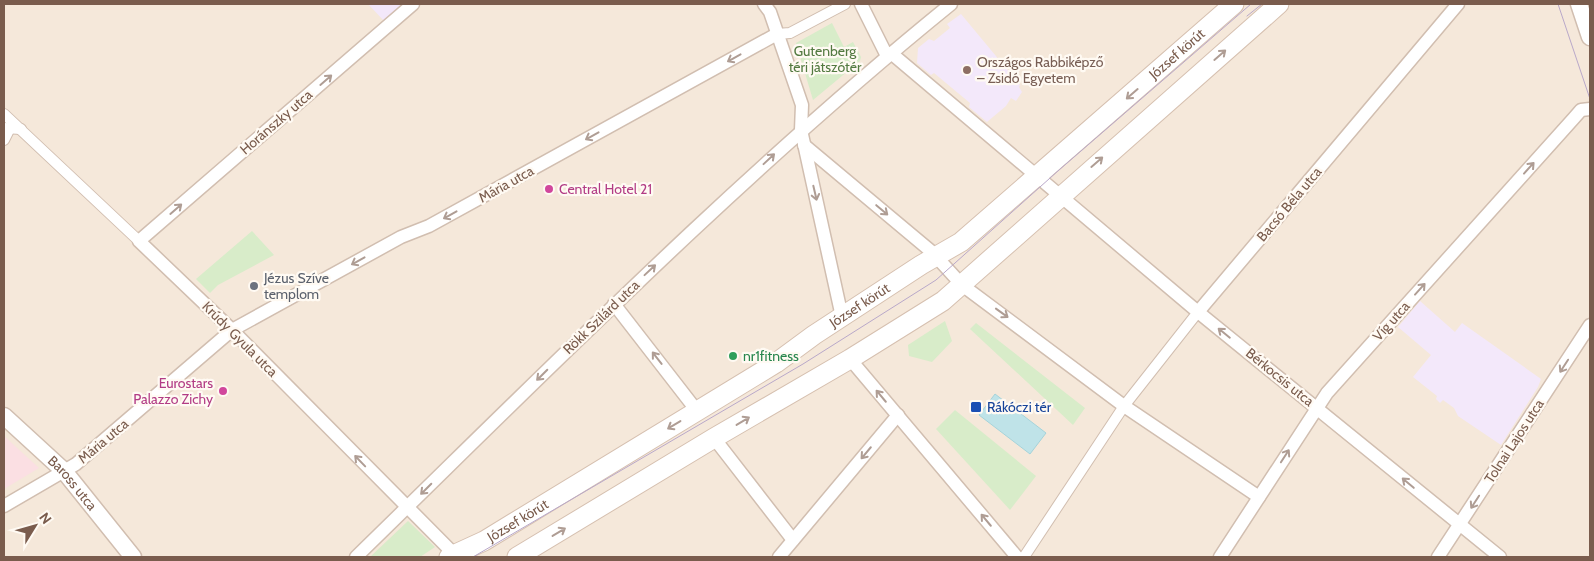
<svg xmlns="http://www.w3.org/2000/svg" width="1594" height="561" viewBox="0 0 1594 561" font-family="Cabin,sans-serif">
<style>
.residential{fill:#f5e8da}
.education{fill:#f3e8fa}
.medical{fill:#fbdfe3}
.green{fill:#d8ecc9}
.water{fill:#bfe3e8;stroke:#a5d3da}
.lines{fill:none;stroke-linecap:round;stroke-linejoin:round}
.pedestrian-casing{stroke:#d1beb0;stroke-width:12}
.minor-casing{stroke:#d1beb0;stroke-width:15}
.tertiary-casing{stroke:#d1beb0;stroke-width:19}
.secondary-casing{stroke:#d6c0b0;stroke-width:21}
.pedestrian{stroke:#fff;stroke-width:10}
.minor{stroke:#fff;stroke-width:12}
.tertiary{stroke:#fff;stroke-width:16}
.secondary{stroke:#fff;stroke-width:19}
.tram{stroke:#b9a8c9;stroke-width:1}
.oneway{stroke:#af9d94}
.education-dot{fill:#8d6e63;stroke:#fffaf3;stroke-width:2}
.hotel-dot{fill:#d1479c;stroke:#fffaf3;stroke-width:2}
.worship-dot{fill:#6b7280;stroke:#fffaf3;stroke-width:2}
.leisure-dot{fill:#2e9e5b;stroke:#fffaf3;stroke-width:2}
.transit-dot{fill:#1a4fb4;stroke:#fffaf3;stroke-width:2}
.labels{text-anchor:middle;stroke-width:4.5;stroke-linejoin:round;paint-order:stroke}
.park-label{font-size:14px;fill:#537a41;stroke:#fffaf3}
.street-label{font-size:14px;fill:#7a5c4d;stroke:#fffaf3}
.education-label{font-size:14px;fill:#785e54;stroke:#fffaf3;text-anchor:start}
.hotel-label{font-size:14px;fill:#b23c85;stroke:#fffaf3;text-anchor:start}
.worship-label{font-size:14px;fill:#5b616d;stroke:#fffaf3;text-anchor:start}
.leisure-label{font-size:14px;fill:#27864d;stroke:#fffaf3;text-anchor:start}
.transit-label{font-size:14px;fill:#164399;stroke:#fffaf3;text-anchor:start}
</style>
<rect width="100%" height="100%" fill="#fdf6ec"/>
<rect class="residential" x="4" y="4" width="1586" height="553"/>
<g class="education">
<polygon points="368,4 406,4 385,22"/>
<polygon points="961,14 1020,85 1019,87 1022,92 1016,101 1011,98 1006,106 987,122 969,107 970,103 934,73 931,75 917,63 918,48 929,39 934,41 950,28 947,24"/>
<polygon points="1420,301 1455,332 1462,323 1541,379 1538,387 1501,445 1458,416 1454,408 1443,400 1440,403 1436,399 1437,396 1413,377 1431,355 1398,327"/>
</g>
<polygon class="medical" points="4,436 39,468 4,489"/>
<g class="green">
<polygon points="832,23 844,47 853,42 861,57 860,61 813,100 796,43"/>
<polygon points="252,231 274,255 218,285 210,293 196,279"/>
<polygon points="945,321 952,341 932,362 909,356 908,345"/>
<polygon points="976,323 1085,408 1073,425 970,329"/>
<polygon points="955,410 1036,476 1010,510 936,429"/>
<polygon points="408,521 435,547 420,557 370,557"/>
</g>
<polygon class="water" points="995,394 1046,433 1030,454 979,415"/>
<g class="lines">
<g class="pedestrian-casing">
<g id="pedestrian">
<polyline points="777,34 790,33 845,4"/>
<polyline points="4,114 139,241"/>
<polyline points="4,128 21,129"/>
<polyline points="4,140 10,128"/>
<polyline points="1024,557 1124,406 1198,312"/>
</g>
</g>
<g class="minor-casing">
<g id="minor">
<polyline points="413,4 139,241 232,330 457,557"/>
<polyline points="764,4 770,12 802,105 801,130 842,317"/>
<polyline points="861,4 887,56"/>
<polyline points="891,53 1198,312 1500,557"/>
<polyline points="804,145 932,252 962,285 1124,406 1259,497"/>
<polyline points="614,304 697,411"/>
<polyline points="1198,312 1458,4"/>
<polyline points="850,359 1017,557"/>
<polyline points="714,438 793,540"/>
<polyline points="4,506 76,464 232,330 401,237 429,226 777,34"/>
<path d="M356 557C550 368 740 175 951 4"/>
<polyline points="779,557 898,415"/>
<polyline points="1220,557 1327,393 1574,118 1581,110 1590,109"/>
<polyline points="1438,557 1590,325"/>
</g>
</g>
<g class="tertiary-casing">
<g id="tertiary">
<polyline points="1579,4 1590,37"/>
<path id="s1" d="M4 416 64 471 133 557"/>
</g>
</g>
<g class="secondary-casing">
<g id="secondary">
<path id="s2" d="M449 557 484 541 776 363 814 335 921 265 961 242 1234 4"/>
<polyline points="517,557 714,438 850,359 943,301 1279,4"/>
</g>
</g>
<use href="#pedestrian" class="pedestrian"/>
<use href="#minor" class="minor"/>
<use href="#tertiary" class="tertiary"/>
<use href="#secondary" class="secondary"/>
<g class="tram">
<polyline points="1558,4 1590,99"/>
<polyline points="1247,16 1262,4"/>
<polyline points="473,557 803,364 936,280 1059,170 1251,4"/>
</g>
</g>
<defs><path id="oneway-shaft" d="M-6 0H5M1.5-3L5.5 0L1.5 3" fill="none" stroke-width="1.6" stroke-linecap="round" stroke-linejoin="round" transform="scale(1.25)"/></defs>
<g class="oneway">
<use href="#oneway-shaft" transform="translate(1220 55) rotate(-41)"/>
<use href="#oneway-shaft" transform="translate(734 58) rotate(151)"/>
<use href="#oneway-shaft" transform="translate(326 80) rotate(-41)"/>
<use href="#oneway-shaft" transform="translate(1132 94) rotate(139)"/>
<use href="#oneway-shaft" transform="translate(592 136) rotate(151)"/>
<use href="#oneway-shaft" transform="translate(769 159) rotate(-43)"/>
<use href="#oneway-shaft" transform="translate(1097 162) rotate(-41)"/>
<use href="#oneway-shaft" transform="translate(1529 168) rotate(-48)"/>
<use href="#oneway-shaft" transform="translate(815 193) rotate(77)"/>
<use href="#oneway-shaft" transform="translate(176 209) rotate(-41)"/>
<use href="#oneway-shaft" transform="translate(882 210) rotate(40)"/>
<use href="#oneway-shaft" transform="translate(450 215) rotate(151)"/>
<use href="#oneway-shaft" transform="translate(358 261) rotate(151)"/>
<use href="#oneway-shaft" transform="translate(650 270) rotate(-43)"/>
<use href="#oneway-shaft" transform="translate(1420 289) rotate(-48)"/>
<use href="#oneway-shaft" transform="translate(1002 313) rotate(36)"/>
<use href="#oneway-shaft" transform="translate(1224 333) rotate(-141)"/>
<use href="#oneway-shaft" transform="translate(657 358) rotate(-128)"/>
<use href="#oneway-shaft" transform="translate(1564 366) rotate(123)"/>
<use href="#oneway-shaft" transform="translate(542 375) rotate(135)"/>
<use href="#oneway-shaft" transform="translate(881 396) rotate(-130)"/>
<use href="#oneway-shaft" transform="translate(743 421) rotate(-31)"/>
<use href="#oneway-shaft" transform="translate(674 425) rotate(149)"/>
<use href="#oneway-shaft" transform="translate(866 453) rotate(130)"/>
<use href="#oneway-shaft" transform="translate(1285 456) rotate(-57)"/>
<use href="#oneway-shaft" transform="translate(360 461) rotate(-134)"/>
<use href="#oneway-shaft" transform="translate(1408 483) rotate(-140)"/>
<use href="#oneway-shaft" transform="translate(426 489) rotate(135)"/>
<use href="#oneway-shaft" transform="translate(1475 502) rotate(123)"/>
<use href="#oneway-shaft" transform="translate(986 520) rotate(-130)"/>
<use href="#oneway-shaft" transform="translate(559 532) rotate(-31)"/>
</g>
<circle class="education-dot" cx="967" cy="70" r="5"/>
<g class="hotel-dot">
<circle cx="549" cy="189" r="5"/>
<circle cx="223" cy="391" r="5"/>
</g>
<circle class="worship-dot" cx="254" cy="286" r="5"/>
<circle class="leisure-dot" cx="733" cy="356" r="5"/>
<rect class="transit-dot" x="970" y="401" width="12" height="12" rx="2.5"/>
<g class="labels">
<g class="park-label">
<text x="825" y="56">Gutenberg<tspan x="825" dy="16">téri játszótér</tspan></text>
</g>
<g class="street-label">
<text dy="5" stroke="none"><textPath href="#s2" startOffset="888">József körút</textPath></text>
<text transform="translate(276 122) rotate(-41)" y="5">Horánszky utca</text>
<text transform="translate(506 184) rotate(-29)" y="5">Mária utca</text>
<text transform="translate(1289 204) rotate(-50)" y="5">Bacsó Béla utca</text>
<text dy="5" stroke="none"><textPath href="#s2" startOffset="482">József körút</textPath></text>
<text transform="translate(601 317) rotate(-44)" y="5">Rökk Szilárd utca</text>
<text transform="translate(1391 321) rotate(-48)" y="5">Víg utca</text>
<text transform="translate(240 339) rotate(45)" y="5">Krúdy Gyula utca</text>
<text transform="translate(1280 377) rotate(39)" y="5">Bérkocsis utca</text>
<text transform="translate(103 441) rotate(-40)" y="5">Mária utca</text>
<text transform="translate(1514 441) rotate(-57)" y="5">Tolnai Lajos utca</text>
<text dy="5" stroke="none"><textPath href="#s1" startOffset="96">Baross utca</textPath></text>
<text dy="5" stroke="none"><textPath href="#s2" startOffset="78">József körút</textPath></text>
</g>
<g class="education-label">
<text x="977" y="67">Országos Rabbiképző<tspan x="977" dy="16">– Zsidó Egyetem</tspan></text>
</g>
<g class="hotel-label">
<text x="559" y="194">Central Hotel 21</text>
<text x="213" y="388" text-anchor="end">Eurostars<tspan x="213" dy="16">Palazzo Zichy</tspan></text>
</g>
<g class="worship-label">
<text x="264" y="283">Jézus Szíve<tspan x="264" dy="16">templom</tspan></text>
</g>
<g class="leisure-label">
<text x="743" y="361">nr1fitness</text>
</g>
<g class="transit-label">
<text x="987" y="412">Rákóczi tér</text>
</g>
</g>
<rect width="1594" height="561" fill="none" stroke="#7a5c4d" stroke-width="10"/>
<g transform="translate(35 526) rotate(53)" stroke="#fffaf3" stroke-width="4" paint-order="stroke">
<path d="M0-4L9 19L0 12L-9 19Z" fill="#7a5c4d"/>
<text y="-8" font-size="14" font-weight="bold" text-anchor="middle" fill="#7a5c4d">N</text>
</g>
</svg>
